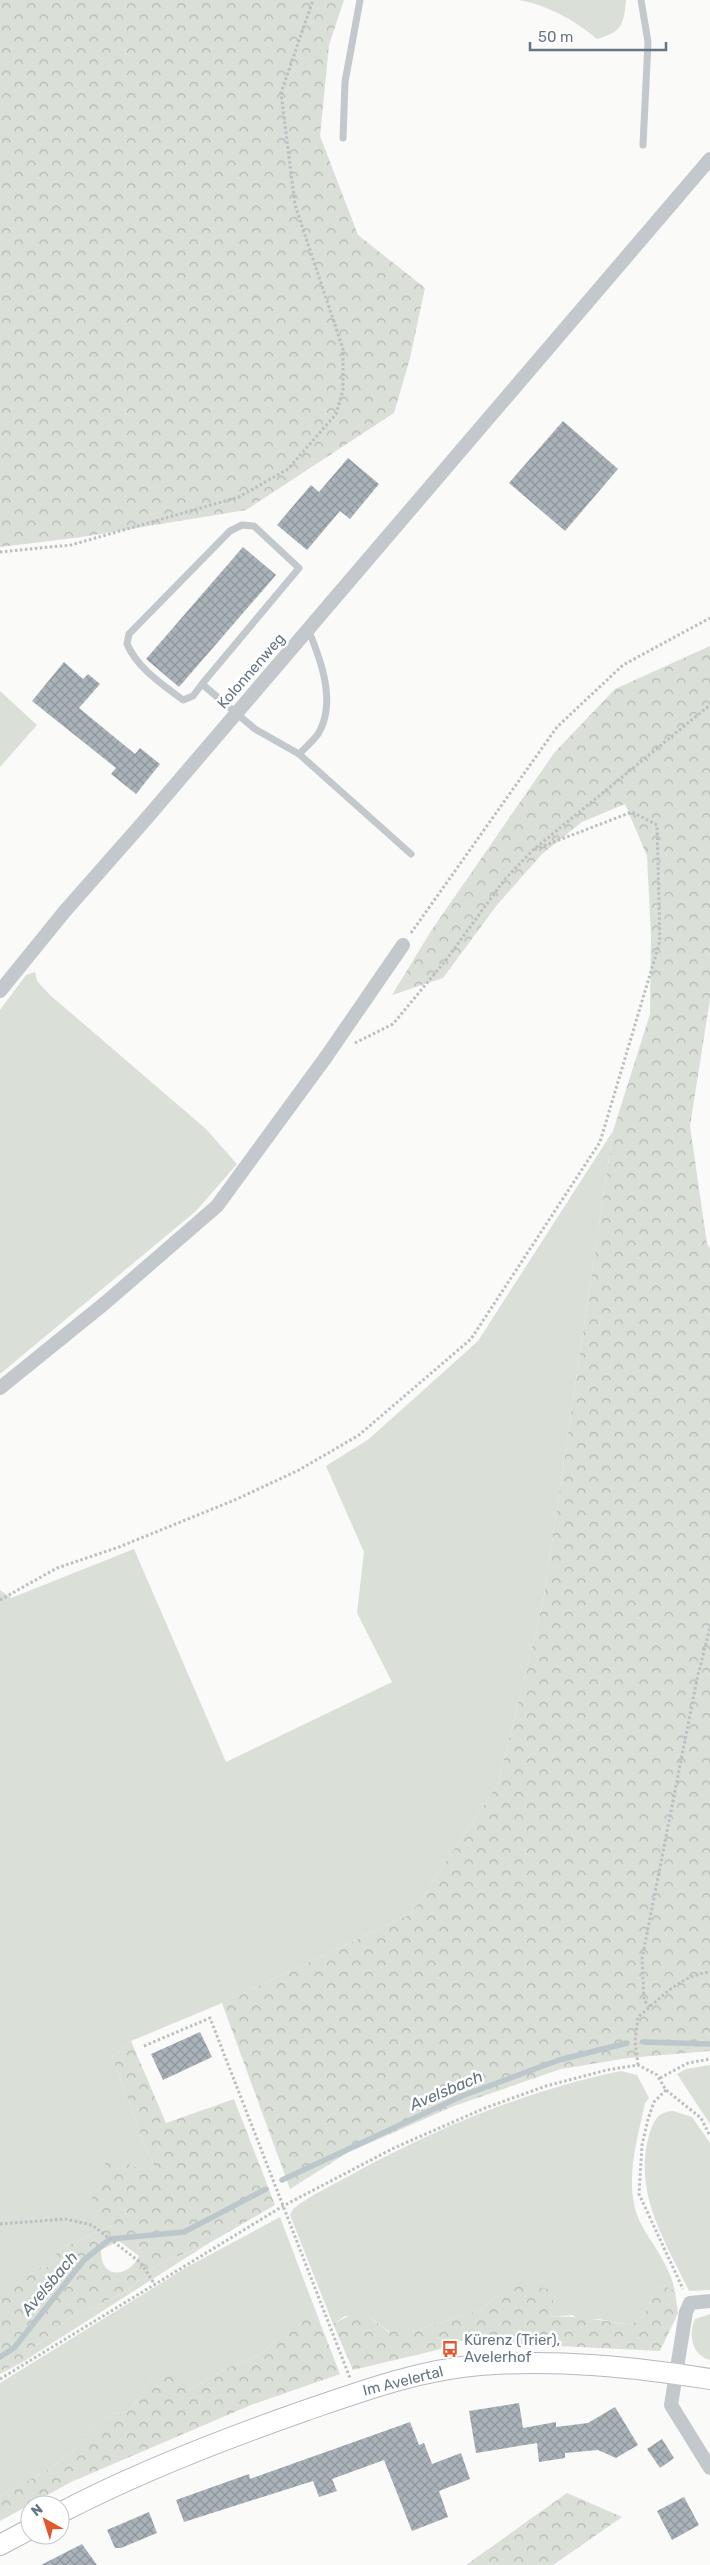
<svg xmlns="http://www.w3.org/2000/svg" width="710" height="2565" viewBox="0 0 710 2565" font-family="Rubik,sans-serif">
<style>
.grass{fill:#dadfd7}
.forest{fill:url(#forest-crowns);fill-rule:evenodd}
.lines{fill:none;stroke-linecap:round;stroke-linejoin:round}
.stream{stroke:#bbc7cb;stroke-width:5.5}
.building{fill:url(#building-cross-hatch)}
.secondary-casing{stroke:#b3babf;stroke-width:22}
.path{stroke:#bbbfc2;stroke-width:3;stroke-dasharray:2.5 2.5;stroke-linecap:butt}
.lane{stroke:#c3c8cc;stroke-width:7}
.street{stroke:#c3c8cc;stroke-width:14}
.secondary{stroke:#fff;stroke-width:20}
.labels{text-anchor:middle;stroke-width:5;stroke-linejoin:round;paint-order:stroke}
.street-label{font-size:15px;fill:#657683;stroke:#fff}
.poi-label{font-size:15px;fill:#657683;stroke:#fff;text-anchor:start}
.water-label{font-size:16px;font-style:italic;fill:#60757c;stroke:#fff}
</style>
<defs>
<pattern id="forest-crowns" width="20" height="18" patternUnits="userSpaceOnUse" patternTransform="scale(1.25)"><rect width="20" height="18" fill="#dadfd7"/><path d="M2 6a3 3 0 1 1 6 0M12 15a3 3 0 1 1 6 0" fill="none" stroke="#b4b9b4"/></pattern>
<pattern id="building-cross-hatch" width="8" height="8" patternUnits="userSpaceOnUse" patternTransform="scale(1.25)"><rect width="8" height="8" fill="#aab3b9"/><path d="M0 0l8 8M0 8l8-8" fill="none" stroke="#8e969c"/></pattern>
</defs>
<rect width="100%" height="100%" fill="#fafaf8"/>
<g class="grass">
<path d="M519 0H626C624 24 622 32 597 39 573 19 549 6 519 0Z"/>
<polygon points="0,691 37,725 0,767"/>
<polygon points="35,972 37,981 50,995 206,1129 237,1164 196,1211 0,1374 0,1010 26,975"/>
<polygon points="613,1131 543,1602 498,1784 411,1914 222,2003 131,2041 112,2057 147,2151 161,2177 115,2225 59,2249 49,2267 34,2268 0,2302 0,1590 11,1598 134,1549 226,1762 392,1682 357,1613 364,1552 326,1466 369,1439 478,1341"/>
<polygon points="710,2065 710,2124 677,2074 686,2069"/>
<path d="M621 2071 637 2075 649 2098 645 2103C637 2141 623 2185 640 2222 652 2245 670 2265 675 2291L663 2285 653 2296 643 2317 629 2325 598 2319H580L572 2315 546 2317 502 2291 480 2310 411 2332H390L367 2315 345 2316 333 2324 290 2215 293 2209C312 2194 335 2184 356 2172 439 2127 528 2090 621 2071Z"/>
<path d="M673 2111 692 2117 710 2143V2290L689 2291C665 2241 633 2193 649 2135 654 2121 657 2112 673 2111Z"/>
<polygon points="280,2217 321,2325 314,2316 297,2315 281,2337 257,2356 231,2366 191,2389 152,2378 135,2404 128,2411 113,2413 87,2435 75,2450 51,2468 0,2496 0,2383 187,2267"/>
<polygon points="206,2245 21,2363 0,2374 0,2371 21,2363 31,2350 70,2318 125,2292 159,2264"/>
<path d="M710 2314V2360C692 2355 688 2336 695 2319Z"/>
</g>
<g class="forest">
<polygon points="0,0 344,0 329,45 320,136 358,235 425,288 410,358 394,413 246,510 82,537 0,547"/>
<polygon points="710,646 710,999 690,1126 707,1244 710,1248 710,2051 628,2058 561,2069 454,2106 347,2153 290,2189 222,2003 411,1914 498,1784 543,1602 613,1131 650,1014 651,935 647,856 625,804 582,822 542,854 497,905 443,978 392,995 431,931 554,753 615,689"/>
<path d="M131 2041 166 2123 234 2099 275 2205 206 2245 159 2264 125 2292 70 2318 31 2350 21 2363 0 2371V2302L19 2278 34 2268 49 2267 59 2249 115 2225 89 2206 108 2157 160 2176 147 2151 112 2057ZM119 2241 139 2256C129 2278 100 2280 101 2250Z"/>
<path d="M516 2282 553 2290V2308L547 2317C575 2315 601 2320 629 2325L643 2317 653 2296 663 2285 675 2291 678 2313 660 2351 460 2341 441 2349 353 2370 333 2324 356 2312 367 2315 389 2332H411L480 2310 502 2291Z"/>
<polygon points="297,2314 314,2316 321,2325 340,2374 251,2405 71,2482 0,2521 0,2496 51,2468 75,2450 87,2435 113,2413 128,2411 135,2404 152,2378 171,2375 191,2389 231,2366 257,2356 281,2337"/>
<polygon points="567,2493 622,2517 553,2565 466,2565"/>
</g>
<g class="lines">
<g class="stream">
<polyline points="644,2042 710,2044"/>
<polyline points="282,2180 462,2096 559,2060 627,2043"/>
<polyline points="0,2357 14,2348 84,2260 110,2239 184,2232 266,2189"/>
</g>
</g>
<g class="building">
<polygon points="563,421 618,469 565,531 509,483"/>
<polygon points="348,458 379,484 350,519 340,511 307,550 277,525 311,485 319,492"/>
<polygon points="243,547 276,575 179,687 146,659"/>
<polygon points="64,662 83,679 88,674 100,684 79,708 135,754 140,748 160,764 136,794 111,774 116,768 32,701"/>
<polygon points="200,2032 212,2057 163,2080 151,2054"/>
<polygon points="519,2403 523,2428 556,2422 556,2427 588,2423 615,2407 638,2445 616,2458 598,2450 565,2453 565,2458 539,2462 537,2443 476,2453 469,2411"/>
<polygon points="410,2422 419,2445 424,2443 432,2464 461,2453 470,2479 439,2491 448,2517 412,2531 384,2460 332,2479 337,2491 319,2497 313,2481 184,2522 176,2500 249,2474 250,2479"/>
<polygon points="662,2439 674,2458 660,2468 647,2449"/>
<polygon points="684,2497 699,2525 672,2540 657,2511"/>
<polygon points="149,2512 157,2533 121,2548 115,2548 107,2530"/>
<polygon points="82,2544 97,2565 41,2565"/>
</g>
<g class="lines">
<g class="secondary-casing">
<g id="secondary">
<path d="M60 2513C138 2472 221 2440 304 2411 362 2391 419 2370 480 2365 557 2359 634 2367 710 2379"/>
<polyline points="0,2545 30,2529"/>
</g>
</g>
<g class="path">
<polyline points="0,552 71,545 239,497 288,469 336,414 343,390 343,349 295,205 281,93 313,0"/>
<polyline points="411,933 557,727 623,665 710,618"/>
<polyline points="355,1043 393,1024 446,960 505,879 533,850 710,705"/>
<polyline points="0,1600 57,1568 119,1547 237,1499 299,1470 359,1435 471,1339 600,1142 660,941 657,825 632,812 533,850"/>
<polyline points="650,2007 644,2000 642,1959 697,1679 710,1627"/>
<polyline points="144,2046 210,2018 350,2378"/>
<path d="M638 2065 635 2041 638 2017C660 1999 680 1975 710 1972"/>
<polyline points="660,2078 688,2063 710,2059"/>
<polyline points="666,2090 654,2102 648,2119 642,2145 639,2194 683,2289"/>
<polyline points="0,2224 65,2219 92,2225 141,2263 155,2285"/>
<polyline points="0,2379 283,2206 394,2148 485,2108 546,2086 607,2070 638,2065 657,2075 666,2090 701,2118 710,2136"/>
</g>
<g class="lane">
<polyline points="641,0 648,42 643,145"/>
<polyline points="343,138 345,82 360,0"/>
<path d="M202 684 193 696 183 700C162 684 138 669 127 644L129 634 230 531 242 525 254 526 299 568 202 684 255 729 299 754 411 854"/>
<path d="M299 754C305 748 313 741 318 734 337 703 321 660 308 629"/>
</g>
<g class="street">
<polyline points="0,991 65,911 146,819 710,159"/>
<polyline points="0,1388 105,1303 217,1206 326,1057 403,945"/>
<polyline points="710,2301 690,2303 686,2312 671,2405 710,2468"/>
</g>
<use href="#secondary" class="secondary"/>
</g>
<defs>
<g id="bus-bare" transform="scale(1.35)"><path d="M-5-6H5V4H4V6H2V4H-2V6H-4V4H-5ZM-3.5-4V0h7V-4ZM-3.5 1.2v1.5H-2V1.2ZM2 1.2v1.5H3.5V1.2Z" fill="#e4572e" stroke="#fff" stroke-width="2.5" paint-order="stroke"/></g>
</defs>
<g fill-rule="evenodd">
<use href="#bus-bare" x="450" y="2349"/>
</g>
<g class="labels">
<g class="street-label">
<text transform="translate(251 671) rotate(-49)" y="5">Kolonnenweg</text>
<text transform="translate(403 2381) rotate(-14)" y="5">Im Avelertal</text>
</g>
<g class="poi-label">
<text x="464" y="2345">Kürenz (Trier),<tspan x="464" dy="17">Avelerhof</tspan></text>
</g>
<g class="water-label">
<text transform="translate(446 2090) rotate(-23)" y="6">Avelsbach</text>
<text transform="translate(49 2283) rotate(-50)" y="6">Avelsbach</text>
</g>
</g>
<g transform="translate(45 2520) rotate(321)"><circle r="24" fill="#ffffff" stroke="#c1c8cd"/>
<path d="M0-4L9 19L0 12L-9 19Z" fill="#e4572e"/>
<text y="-8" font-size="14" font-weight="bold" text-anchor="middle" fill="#657683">N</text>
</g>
<path d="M530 42v8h136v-8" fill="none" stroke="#657683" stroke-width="2.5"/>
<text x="538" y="42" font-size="15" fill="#657683" stroke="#ffffff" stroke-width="4" paint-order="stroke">50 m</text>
</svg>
